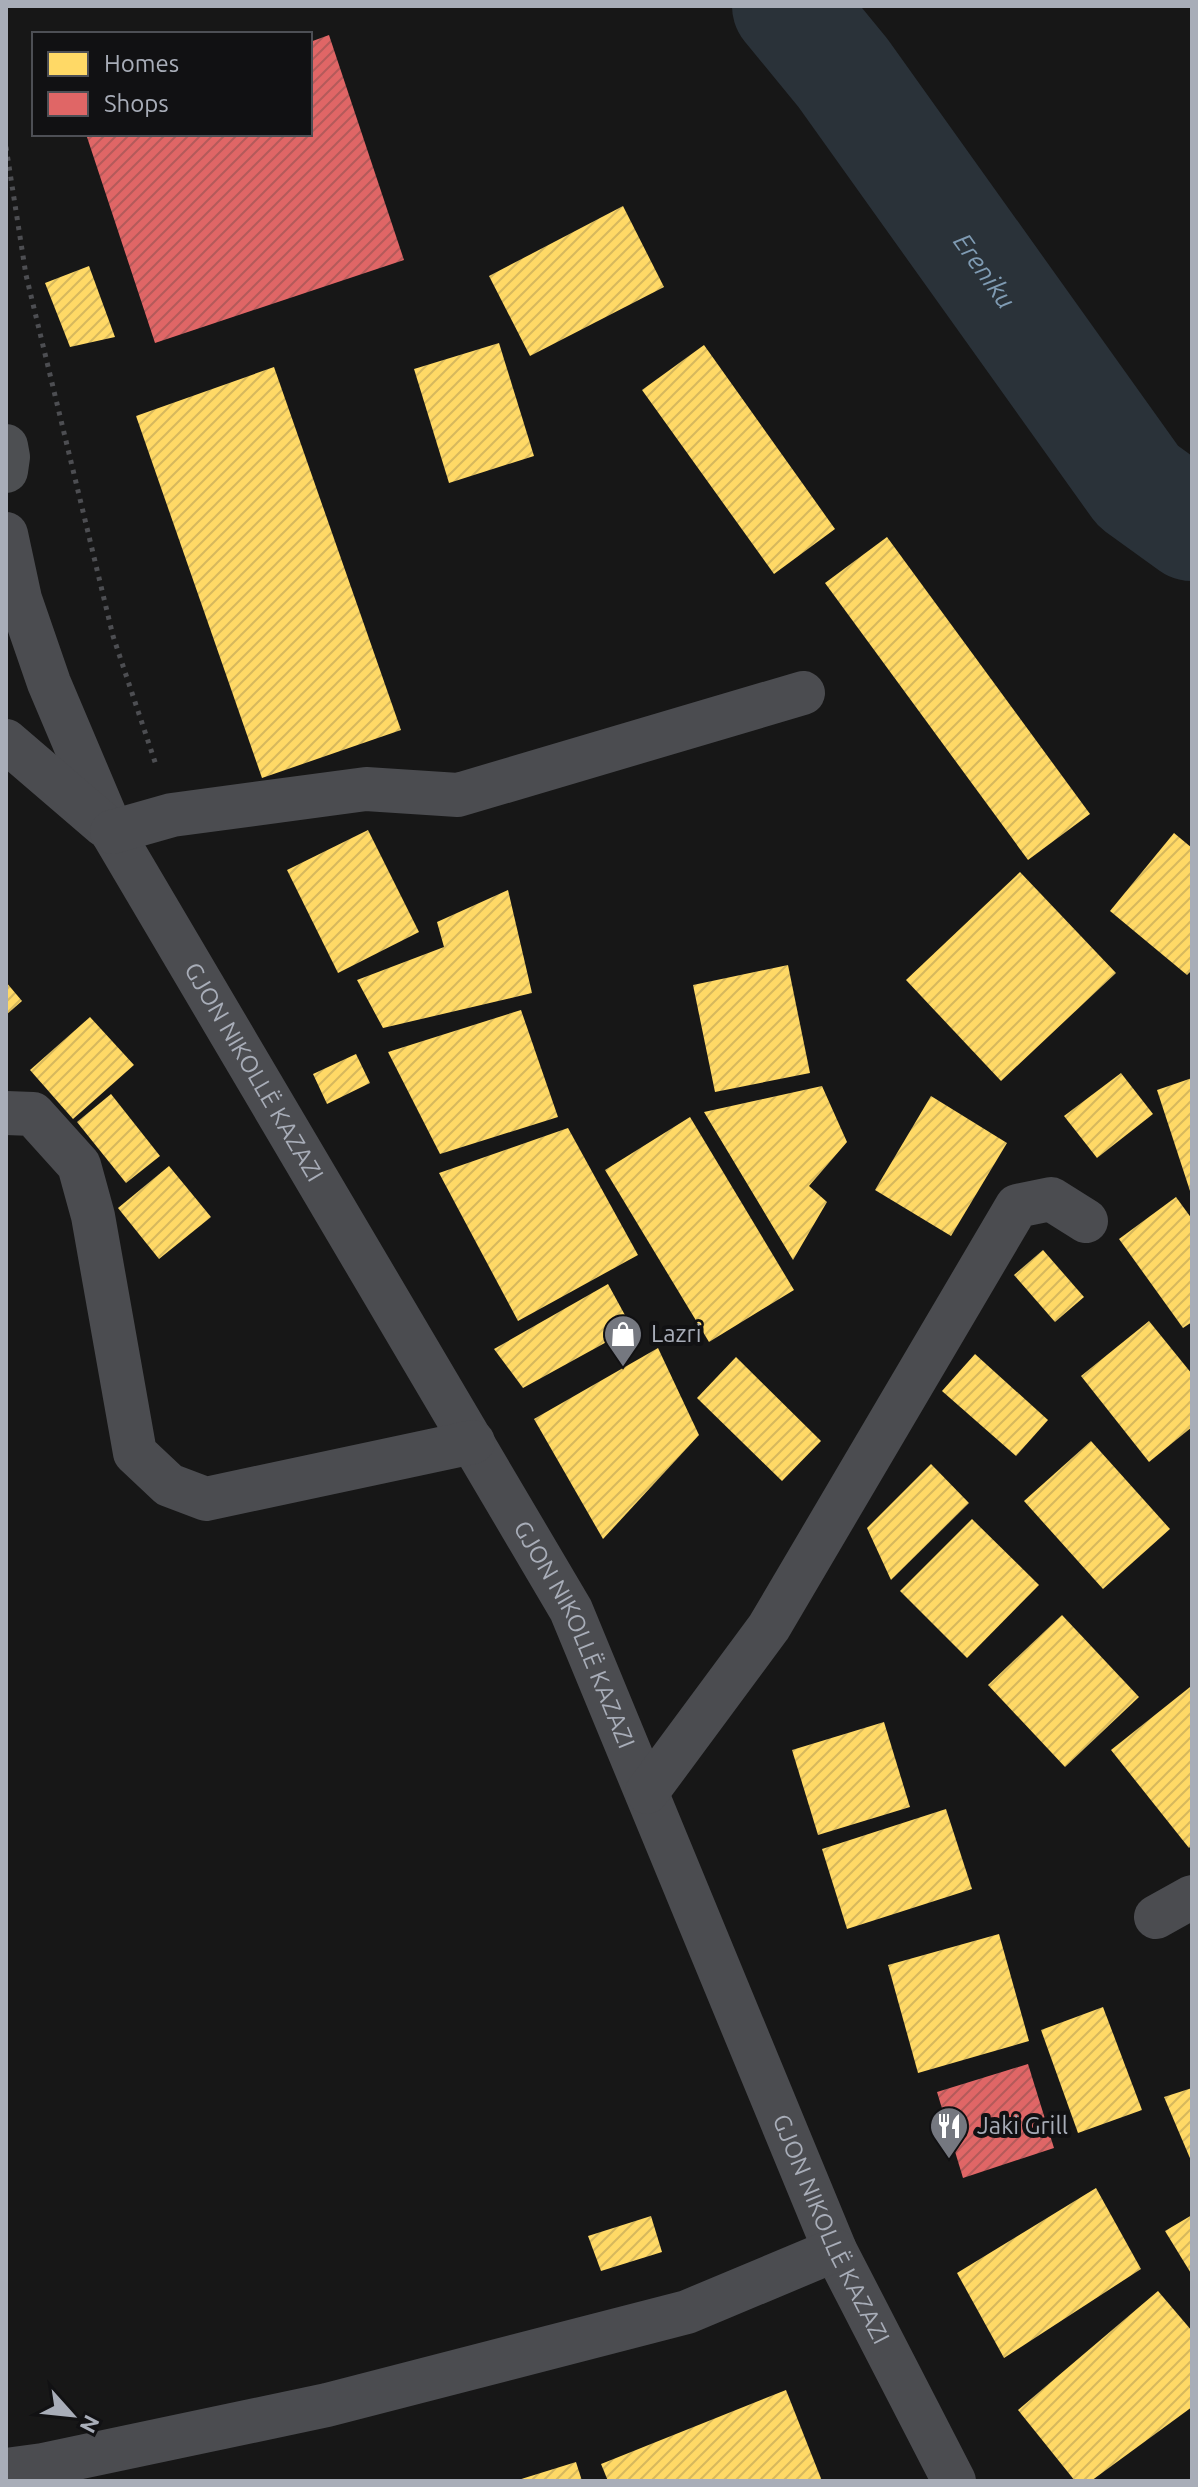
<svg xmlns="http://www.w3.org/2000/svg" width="1198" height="2487" viewBox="0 0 1198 2487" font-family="Ubuntu,sans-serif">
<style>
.homes{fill:url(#homes-hatch)}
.shops{fill:url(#shops-hatch)}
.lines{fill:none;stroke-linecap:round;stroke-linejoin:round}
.river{stroke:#2a3239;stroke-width:112}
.path{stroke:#4d4e52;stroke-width:5;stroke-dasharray:4 6;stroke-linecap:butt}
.minor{stroke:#4b4c50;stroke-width:44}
.major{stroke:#4d4f52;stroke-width:44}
.labels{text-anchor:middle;stroke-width:8;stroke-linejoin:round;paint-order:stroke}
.street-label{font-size:24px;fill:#a8adb8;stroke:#111113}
.poi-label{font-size:24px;fill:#a8adb8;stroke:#111113;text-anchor:start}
.water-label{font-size:26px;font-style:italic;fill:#7f9bb3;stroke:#111113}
</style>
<defs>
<pattern id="homes-hatch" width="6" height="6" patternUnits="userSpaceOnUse" patternTransform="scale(2)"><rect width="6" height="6" fill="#ffd966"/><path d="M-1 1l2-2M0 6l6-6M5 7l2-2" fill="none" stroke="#d6b85d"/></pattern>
<pattern id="shops-hatch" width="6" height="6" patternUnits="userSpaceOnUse" patternTransform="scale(2)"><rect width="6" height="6" fill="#e06666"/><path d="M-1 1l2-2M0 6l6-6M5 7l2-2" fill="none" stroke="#b45a5a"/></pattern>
</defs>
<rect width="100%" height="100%" fill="#171717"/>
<g class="homes">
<polygon points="623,206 664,287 530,356 489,276"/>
<polygon points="89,266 115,337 70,347 45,283"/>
<polygon points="499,343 534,456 449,483 414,369"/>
<polygon points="704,345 835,529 774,574 642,390"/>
<polygon points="274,367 401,730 262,778 136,416"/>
<polygon points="887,537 1090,814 1028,860 825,583"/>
<polygon points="368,830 419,932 338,973 287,870"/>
<polygon points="1174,833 1192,848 1192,970 1187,975 1110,911"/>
<polygon points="1020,872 1116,973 1001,1081 906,980"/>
<polygon points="508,890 532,993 383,1028 357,980 444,947 437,922"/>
<polygon points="788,965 810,1073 715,1092 693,985"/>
<polygon points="6,982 22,1001 6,1015"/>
<polygon points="521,1010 558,1117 440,1154 388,1052"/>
<polygon points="90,1017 134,1065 73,1119 30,1070"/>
<polygon points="356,1054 370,1083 327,1104 313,1074"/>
<polygon points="1121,1073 1153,1114 1097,1158 1064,1116"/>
<polygon points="1192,1078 1192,1194 1191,1194 1157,1090"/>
<polygon points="822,1086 847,1142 809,1186 827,1202 793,1260 704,1112"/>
<polygon points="111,1094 160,1156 126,1183 77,1122"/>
<polygon points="931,1096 1007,1143 951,1236 875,1190"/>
<polygon points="690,1117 794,1290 709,1342 605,1170"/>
<polygon points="568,1128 638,1255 518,1321 439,1173"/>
<polygon points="169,1166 211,1217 159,1259 118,1208"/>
<polygon points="1176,1197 1192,1219 1192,1322 1183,1328 1119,1239"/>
<polygon points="1043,1250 1084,1297 1055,1322 1014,1275"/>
<polygon points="608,1284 632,1328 523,1388 494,1349"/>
<polygon points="1149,1321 1192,1374 1192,1427 1149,1462 1081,1376"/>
<polygon points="658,1348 699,1435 603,1539 534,1419"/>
<polygon points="975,1354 1048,1420 1016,1456 942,1391"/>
<polygon points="736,1357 821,1441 782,1481 697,1398"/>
<polygon points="1091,1441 1170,1529 1103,1589 1024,1501"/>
<polygon points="931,1464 969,1503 891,1580 867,1528"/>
<polygon points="972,1519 1039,1585 967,1658 900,1591"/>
<polygon points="1062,1615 1139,1697 1065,1767 988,1685"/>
<polygon points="1190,1687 1192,1690 1192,1845 1189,1848 1111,1750"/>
<polygon points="884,1722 910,1807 818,1835 792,1750"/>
<polygon points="946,1809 972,1889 847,1929 822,1849"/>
<polygon points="999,1934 1029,2041 918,2073 888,1965"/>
<polygon points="1103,2007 1142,2110 1078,2133 1041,2030"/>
<polygon points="1192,2088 1192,2163 1164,2097"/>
<polygon points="1096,2188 1141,2269 1004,2358 957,2273"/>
<polygon points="1192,2215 1192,2275 1165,2231"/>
<polygon points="651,2216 662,2252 601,2271 588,2236"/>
<polygon points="1158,2291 1192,2331 1192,2407 1091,2481 1075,2481 1018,2410"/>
<polygon points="786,2390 822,2481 608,2481 601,2464"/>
<polygon points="576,2462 582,2481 519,2481 518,2480"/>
</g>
<g class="shops">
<polygon points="329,35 404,260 155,343 86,134 310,134 310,42"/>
<polygon points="1028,2064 1054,2148 963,2178 937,2092"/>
</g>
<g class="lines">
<path class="river" id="s1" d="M788 6 843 73 1138 486 1192 525"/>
<polyline class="path" points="6,147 26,275 113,636 156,765"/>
<g class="minor">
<path id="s2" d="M6 534 20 599 49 683 112 832 571 1610 835 2250 954 2481"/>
<polyline points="6,741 104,825"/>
<polyline points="112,832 172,815 366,789 458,795 803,693"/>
<polyline points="6,1113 33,1114 79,1165 93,1216 135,1453 169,1485 206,1499 473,1442"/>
<polyline points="647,1792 769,1627 1017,1206 1051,1199 1086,1221"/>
<polyline points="1156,1917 1192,1897"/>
<polyline points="6,2470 43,2465 327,2405 687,2312 835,2250"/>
</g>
<polyline class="major" points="6,446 8,457 6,471"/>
</g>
<defs>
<g id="shop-pin" transform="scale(2)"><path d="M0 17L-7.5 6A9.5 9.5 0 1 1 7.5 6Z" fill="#757880" stroke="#111113"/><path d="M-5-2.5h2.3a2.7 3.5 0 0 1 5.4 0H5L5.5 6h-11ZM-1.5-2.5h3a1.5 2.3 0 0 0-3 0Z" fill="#fff"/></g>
<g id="restaurant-pin" transform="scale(2)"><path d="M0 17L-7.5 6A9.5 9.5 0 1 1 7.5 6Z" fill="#757880" stroke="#111113"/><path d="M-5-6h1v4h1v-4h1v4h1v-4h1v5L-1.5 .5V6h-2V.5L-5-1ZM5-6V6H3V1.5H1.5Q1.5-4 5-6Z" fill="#fff"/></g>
</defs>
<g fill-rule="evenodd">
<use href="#shop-pin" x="623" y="1334"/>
<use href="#restaurant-pin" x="949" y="2126"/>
</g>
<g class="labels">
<g class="street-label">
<text dy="8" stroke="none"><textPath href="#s2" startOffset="596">GJON NIKOLLË KAZAZI</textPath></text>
<text dy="8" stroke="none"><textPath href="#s2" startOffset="1244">GJON NIKOLLË KAZAZI</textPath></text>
<text dy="8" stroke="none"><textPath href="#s2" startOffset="1892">GJON NIKOLLË KAZAZI</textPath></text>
</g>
<g class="poi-label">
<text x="651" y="1342">Lazri</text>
<text x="977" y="2134">Jaki Grill</text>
</g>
<g class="water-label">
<text dy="9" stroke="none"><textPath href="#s1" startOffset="330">Ereniku</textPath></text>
</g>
</g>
<rect width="1198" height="2487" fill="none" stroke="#a8adb8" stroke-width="16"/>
<rect x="32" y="32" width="280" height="104" fill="#111113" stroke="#4d4f55" stroke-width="2"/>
<rect x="48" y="52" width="40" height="24" fill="#ffd966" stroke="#4d4f55" stroke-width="2"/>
<text x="104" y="72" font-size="24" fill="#a8adb8">Homes</text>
<rect x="48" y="92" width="40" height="24" fill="#e06666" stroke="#4d4f55" stroke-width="2"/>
<text x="104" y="112" font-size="24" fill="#a8adb8">Shops</text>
<g transform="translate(72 2415) rotate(117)" stroke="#111113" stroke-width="6" paint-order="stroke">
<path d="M0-6L14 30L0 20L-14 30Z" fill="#a8adb8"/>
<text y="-12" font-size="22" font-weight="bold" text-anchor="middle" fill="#a8adb8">N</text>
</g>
</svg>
